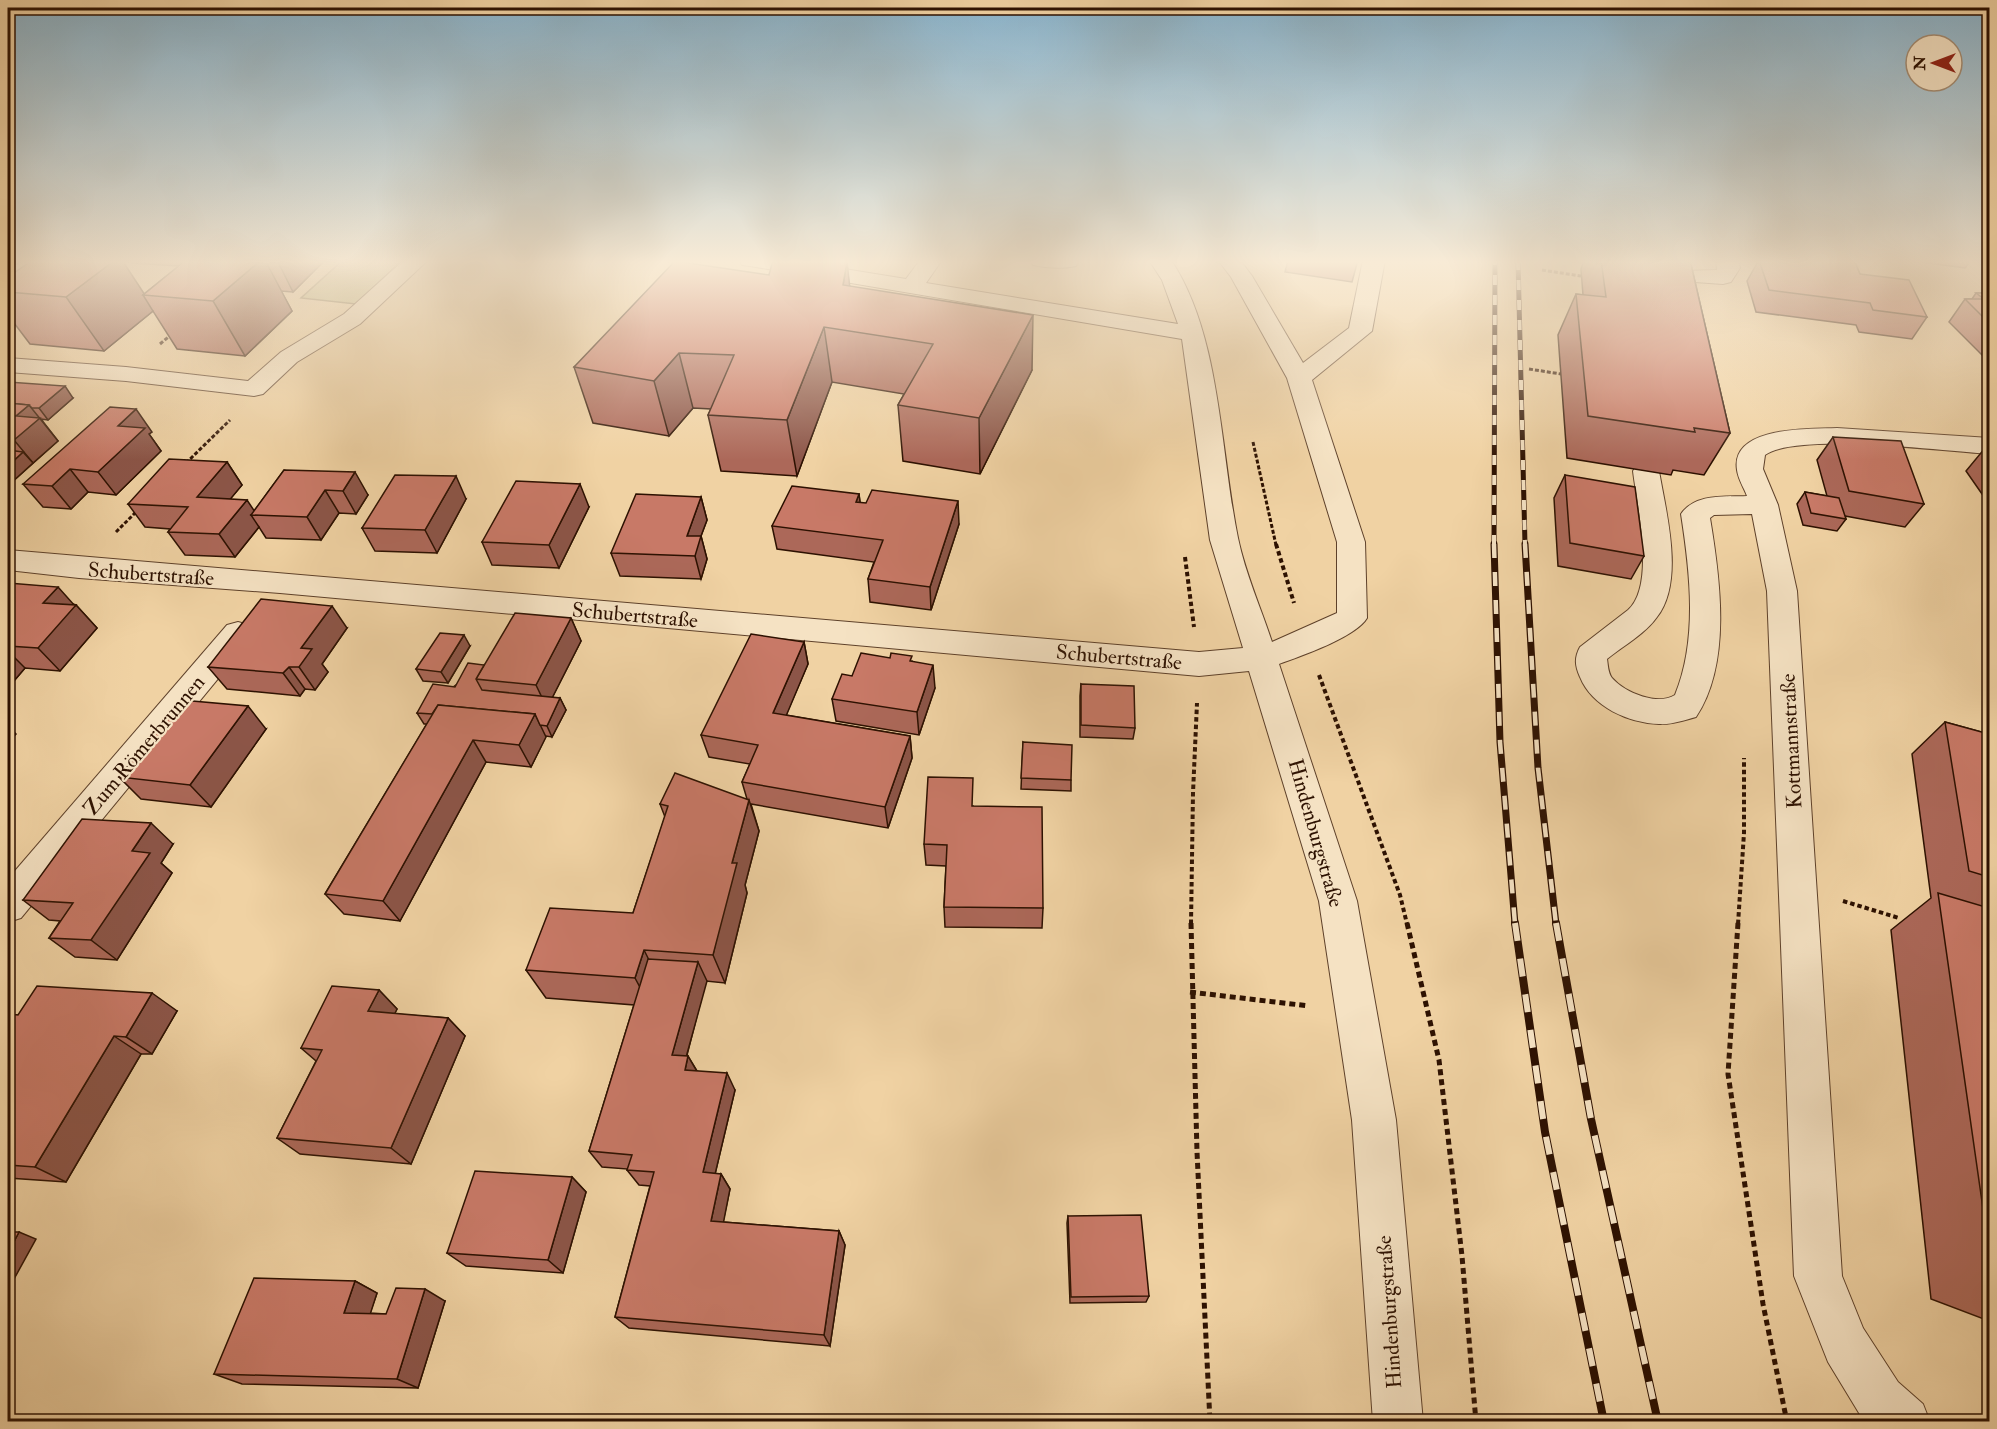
<svg xmlns="http://www.w3.org/2000/svg" width="1997" height="1429" viewBox="0 0 1997 1429" font-family="'IM FELL Double Pica',serif">
<style>
.green{fill:#c1ba80;stroke:#776640;stroke-width:1.5}
.lines{fill:none;stroke-linecap:round;stroke-linejoin:round}
.minor-casing{stroke:#5e412a;stroke-width:2}
.path-far2{stroke:#2d1101;stroke-width:3;stroke-dasharray:4 2;stroke-linecap:butt}
.path-far1{stroke:#2d1101;stroke-width:4;stroke-dasharray:4.5 3;stroke-linecap:butt}
.path{stroke:#2d1101;stroke-width:5;stroke-dasharray:6 4;stroke-linecap:butt}
.minor{fill:#f5e2c3;fill-rule:evenodd}
.rail-far2-casing{stroke:#2d1101;stroke-width:5}
.rail-far1-casing{stroke:#2d1101;stroke-width:7}
.rail-casing{stroke:#2d1101;stroke-width:8}
.rail-far2{stroke:#f5e2c3;stroke-width:4;stroke-dasharray:10;stroke-linecap:butt}
.rail-far1{stroke:#f5e2c3;stroke-width:4.5;stroke-dasharray:14;stroke-linecap:butt}
.rail{stroke:#f5e2c3;stroke-width:6;stroke-dasharray:18;stroke-linecap:butt}
.wall{fill:#ac6859;stroke:#2d1101;stroke-width:1.5}
.shaded-wall{fill:#8c5548;stroke:#2d1101;stroke-width:1.5}
.building{fill:#c87967;stroke:#2d1101;stroke-width:1.5}
.labels{text-anchor:middle;stroke-width:4.5;stroke-linejoin:round;paint-order:stroke}
.street-label{font-size:21px;fill:#2d1101;stroke:#f5e2c3}
</style>
<rect width="100%" height="100%" fill="#f0d2a3"/>
<filter id="stains"><feTurbulence type="fractalNoise" baseFrequency=".00333" numOctaves="4"/><feColorMatrix values="0 0 0 0 .2 0 0 0 0 .09 0 0 0 0 .02 0 0 0 .5 -.17"/></filter>
<radialGradient id="worn" r=".72"><stop offset=".6" stop-color="#630" stop-opacity="0"/><stop offset="1" stop-color="#630" stop-opacity=".3"/></radialGradient>
<polygon class="green" points="343,260 402,260 356,304 301,298"/>
<g class="lines">
<g class="minor-casing">
<g id="minor">
<polygon points="404,260 428,260 360,324 297,362 263,394 254,396 126,381 8,372 8,358 126,367 248,381 281,352 344,314"/>
<path d="M739 260H789L906 279 920 260H942L926 283 1178 324 1162 280 1149 260H1171C1221 335 1220 450 1238 538 1245 573 1261 608 1272 642L1337 613V542L1287 378 1231 277 1218 260H1240L1252 276 1303 363 1349 328 1363 260H1385L1372 331 1312 380 1365 542 1367 618C1356 637 1301 656 1279 664L1357 901 1396 1120 1423 1422H1373L1352 1120 1319 901 1249 671 1199 676 280 593 79 578 8 570V550L1199 652 1243 648 1210 540 1182 339 750 266 742 265Z"/>
<path d="M1030 260H1078L1079 261 1076 266C1062 269 1047 268 1033 265Z"/>
<polygon points="1716,260 1738,260 1740,268 1731,282 1723,284 1681,281 1678,276 1681,271 1717,270"/>
<path d="M1837 428 1990 438V454C1944 451 1797 432 1765 455L1763 469 1778 505 1797 591 1842 1276 1863 1328 1898 1382 1923 1404 1930 1422H1866L1862 1418 1828 1362 1794 1276 1767 591 1752 514 1714 515 1710 518C1720 578 1732 663 1696 717 1685 720 1671 725 1659 724 1629 723 1592 707 1580 677 1575 666 1574 658 1580 647L1628 610C1656 585 1637 505 1633 471L1637 465 1646 463 1655 465 1659 471C1666 512 1685 581 1657 617 1645 634 1623 646 1607 659 1608 665 1608 673 1612 678 1625 693 1658 706 1675 695 1698 639 1690 572 1681 514 1695 493 1725 497 1747 496 1744 488 1738 479 1737 470 1730 426 1809 429 1837 428Z"/>
<polygon points="238,622 249,625 253,633 249,641 21,918 8,922 8,879 227,625"/>
</g>
</g>
<g class="path-far2">
<polyline points="1566,260 1586,263"/>
<polyline points="1542,270 1581,276"/>
<polyline points="160,344 173,333"/>
<polyline points="1529,369 1561,374"/>
<polyline points="1253,442 1276,545"/>
<polyline points="186,463 230,420"/>
<polyline points="116,532 138,510"/>
</g>
<g class="path-far1">
<polyline points="1276,544 1294,603"/>
<polyline points="1185,557 1194,627"/>
<polyline points="1319,675 1400,895 1407,924"/>
<polyline points="1843,901 1899,918"/>
<polyline points="1191,924 1193,793 1197,703"/>
<polyline points="1738,924 1744,833 1744,758"/>
</g>
<g class="path">
<polyline points="1191,923 1197,1152 1210,1422"/>
<polyline points="1407,923 1439,1060 1462,1256 1476,1422"/>
<polyline points="1738,923 1728,1074 1763,1304 1787,1422"/>
<polyline points="1190,992 1309,1006"/>
</g>
<use href="#minor" class="minor"/>
<g class="rail-far2-casing">
<g id="rail-far2">
<polyline points="1518,260 1525,545"/>
<polyline points="1494,545 1495,260"/>
</g>
</g>
<g class="rail-far1-casing">
<g id="rail-far1">
<polyline points="1494,544 1500,742 1515,924"/>
<polyline points="1525,544 1538,768 1556,924"/>
</g>
</g>
<g class="rail-casing">
<g id="rail">
<polyline points="1515,923 1545,1132 1604,1422"/>
<polyline points="1556,923 1591,1119 1658,1422"/>
</g>
</g>
<use href="#rail-far2" class="rail-far2"/>
<use href="#rail-far1" class="rail-far1"/>
<use href="#rail" class="rail"/>
</g>
<g class="wall">
<polygon points="8,260 22,260 17,264 8,263"/>
<polygon points="130,260 325,260 293,292 281,291 292,311 245,356 177,349 153,311 104,351 30,344 8,315 8,277 144,294 179,266 132,263"/>
<polygon points="1288,260 1358,260 1352,282 1285,272"/>
<polygon points="1584,260 1690,260 1730,433 1704,475 1673,470 1671,475 1567,458 1558,335 1576,294 1583,295 1581,269"/>
<polygon points="1759,260 1854,260 1860,274 1927,317 1912,339 1859,332 1856,325 1756,312 1747,281"/>
<polygon points="1907,260 1971,260 1965,268"/>
<polygon points="847,262 849,286 1032,370 980,474 903,461 898,405 904,394 832,382 797,476 721,471 708,415 711,409 693,408 669,436 593,423 574,367 769,275"/>
<polygon points="1976,293 1989,293 1989,362 1949,322 1965,299 1972,299"/>
<polygon points="8,382 73,398 48,420 41,419 58,441 11,483 8,483"/>
<polygon points="152,432 149,434 161,451 116,495 88,492 71,509 43,507 23,484"/>
<polygon points="1833,437 1924,504 1905,527 1845,516 1846,519 1837,531 1803,525 1797,504 1805,492 1827,496 1817,460"/>
<polygon points="1985,448 1989,449 1989,504 1966,471"/>
<polygon points="227,462 242,485 230,499 254,511 284,470 368,495 356,514 339,513 321,540 266,538 259,527 235,557 185,555 168,532 170,529 145,527 128,504"/>
<polygon points="1565,475 1644,556 1631,579 1558,566 1554,498"/>
<polygon points="859,494 860,503 959,524 931,610 870,602 868,579 874,562 777,549 772,526"/>
<polygon points="701,497 707,520 701,536 707,559 701,579 620,576 611,553"/>
<polygon points="466,499 437,553 375,551 362,528"/>
<polygon points="589,507 559,568 492,565 482,542"/>
<polygon points="8,583 76,605 97,628 60,671 25,668 8,688"/>
<polygon points="571,618 581,641 552,698 560,698 566,710 552,737 546,736 531,767 486,762 400,921 344,914 325,894 427,724 424,724 417,713 484,665"/>
<polygon points="347,628 322,664 328,672 315,690 305,689 300,696 227,689 208,667"/>
<polygon points="804,642 808,664 786,715 910,736 912,758 888,828 751,804 759,831 745,885 747,893 725,983 706,981 687,1055 697,1071 735,1090 715,1174 721,1174 730,1189 723,1222 839,1231 845,1245 830,1346 629,1328 615,1317 650,1186 639,1185 627,1170 628,1169 602,1167 589,1151 634,1005 546,998 526,970 633,913 665,817 660,804 747,799 742,782 750,764 709,757 701,735"/>
<polygon points="470,646 448,683 423,681 416,669"/>
<polygon points="912,661 935,688 919,735 836,721 832,699 852,676"/>
<polygon points="1081,684 1135,728 1133,739 1080,737 1080,696"/>
<polygon points="1945,722 1989,734 1989,1321 1931,1299 1891,930 1931,898 1912,754"/>
<polygon points="266,729 211,807 141,799 119,777"/>
<polygon points="1023,742 1071,780 1071,791 1021,789"/>
<polygon points="973,806 1043,908 1042,928 945,927 944,907 946,866 926,865 924,844"/>
<polygon points="173,844 161,863 172,873 117,960 75,957 49,938 60,921 49,920 23,900"/>
<polygon points="379,990 397,1009 394,1014 448,1018 465,1036 411,1164 300,1154 277,1138 316,1061 301,1048"/>
<polygon points="177,1011 152,1054 141,1054 66,1182 8,1178 8,1014 18,1015"/>
<polygon points="572,1177 586,1192 563,1273 466,1266 447,1253"/>
<polygon points="1068,1216 1149,1296 1146,1302 1070,1303 1067,1223"/>
<polygon points="355,1281 377,1293 370,1313 386,1314 445,1301 418,1388 242,1384 214,1374"/>
</g>
<g class="shaded-wall">
<polygon points="14,260 22,260 17,264"/>
<polygon points="115,260 122,260 145,295 143,295 153,311 104,351 66,297"/>
<polygon points="261,260 265,260 292,311 245,356 213,301"/>
<polygon points="277,260 325,260 293,292"/>
<polygon points="847,262 853,316 843,285"/>
<polygon points="1033,315 1032,370 980,474 979,418"/>
<polygon points="824,327 832,382 797,476 787,420"/>
<polygon points="679,353 693,408 669,436 654,381"/>
<polygon points="65,386 73,398 48,420 39,408"/>
<polygon points="29,405 58,441 33,463 14,440 16,416"/>
<polygon points="136,409 152,432 149,434 161,451 116,495 98,472 118,426"/>
<polygon points="23,452 33,463 11,483 8,480 8,466"/>
<polygon points="227,462 242,485 213,520 197,497"/>
<polygon points="70,469 88,492 71,509 52,486"/>
<polygon points="355,472 368,495 356,514 343,491"/>
<polygon points="456,476 466,499 437,553 425,530"/>
<polygon points="580,484 589,507 559,568 549,545"/>
<polygon points="325,490 339,513 321,540 307,517"/>
<polygon points="859,494 862,517 856,502"/>
<polygon points="701,497 707,520 701,536 707,559 701,579 695,556 687,536"/>
<polygon points="247,500 257,515 251,515 259,527 235,557 219,534"/>
<polygon points="958,501 959,524 931,610 930,587"/>
<polygon points="58,587 75,606 76,605 97,628 60,671 38,648 43,603"/>
<polygon points="332,606 347,628 322,664 328,672 315,690 299,667 301,648"/>
<polygon points="571,618 581,641 547,708 536,685"/>
<polygon points="464,635 470,646 448,683 441,672"/>
<polygon points="804,642 808,664 778,735 773,713"/>
<polygon points="8,651 25,668 8,688"/>
<polygon points="933,665 935,688 919,735 917,712"/>
<polygon points="289,667 305,689 300,696 283,673"/>
<polygon points="560,698 566,710 552,737 547,726"/>
<polygon points="248,706 266,729 211,807 190,785"/>
<polygon points="535,714 546,737 531,767 519,745"/>
<polygon points="8,726 16,734 8,743"/>
<polygon points="910,736 912,758 888,828 885,807"/>
<polygon points="473,740 486,762 400,921 383,901"/>
<polygon points="749,800 759,831 745,885 747,893 725,983 713,955 732,863"/>
<polygon points="151,823 173,844 161,863 172,873 117,960 91,940 132,851"/>
<polygon points="644,950 658,978 650,1006 635,978"/>
<polygon points="698,962 707,981 682,1072 672,1055"/>
<polygon points="379,990 397,1009 387,1030 368,1011"/>
<polygon points="152,993 177,1011 152,1054 126,1037"/>
<polygon points="448,1018 465,1036 411,1164 391,1148"/>
<polygon points="114,1036 141,1054 66,1182 35,1167"/>
<polygon points="688,1056 698,1073 685,1070"/>
<polygon points="727,1073 735,1090 712,1187 703,1172"/>
<polygon points="721,1174 730,1189 721,1235 711,1221"/>
<polygon points="572,1177 586,1192 563,1273 548,1260"/>
<polygon points="839,1231 845,1245 830,1346 824,1335"/>
<polygon points="19,1232 36,1239 8,1290 8,1253"/>
<polygon points="355,1281 377,1293 367,1324 344,1313"/>
<polygon points="425,1289 445,1301 418,1388 397,1379"/>
</g>
<g class="building">
<polygon points="33,260 115,260 66,297 8,292 8,277"/>
<polygon points="186,260 261,260 213,301 143,295"/>
<polygon points="773,260 847,262 843,285 1033,315 979,418 898,405 933,344 824,327 787,420 708,415 734,355 679,353 654,381 574,367 675,261 769,275"/>
<polygon points="1601,260 1690,260 1730,433 1694,428 1695,432 1588,416 1576,294 1606,297"/>
<polygon points="1759,260 1786,263 1785,260 1854,260 1860,274 1909,280 1927,317 1873,310 1870,303 1769,290"/>
<polygon points="1976,293 1989,293 1989,323 1965,299 1984,299"/>
<polygon points="8,382 65,386 39,408 32,408 29,405 8,403"/>
<polygon points="8,403 29,405 16,416 40,418 14,440 8,440"/>
<polygon points="110,407 136,409 118,426 145,428 98,472 70,469 52,486 23,484"/>
<polygon points="1833,437 1901,441 1924,504 1849,491"/>
<polygon points="1985,448 1989,449 1989,454"/>
<polygon points="8,450 23,452 8,466"/>
<polygon points="169,459 227,462 197,497 247,500 219,534 168,532 188,507 128,504"/>
<polygon points="284,470 355,472 343,491 325,490 307,517 251,515"/>
<polygon points="395,475 456,476 425,530 362,528"/>
<polygon points="1565,475 1635,487 1644,556 1570,543"/>
<polygon points="516,481 580,484 549,545 482,542"/>
<polygon points="792,486 859,494 856,502 866,503 872,490 958,501 930,587 868,579 883,540 772,526"/>
<polygon points="1805,492 1839,498 1846,519 1811,513"/>
<polygon points="636,494 701,497 687,536 701,536 695,556 611,553"/>
<polygon points="8,583 58,587 43,603 76,605 38,648 8,646"/>
<polygon points="261,599 332,606 301,648 312,649 299,667 289,667 283,673 208,667"/>
<polygon points="515,613 571,618 536,685 476,679"/>
<polygon points="440,633 464,635 441,672 416,669"/>
<polygon points="751,634 804,642 773,713 910,736 885,807 742,782 758,745 701,735"/>
<polygon points="861,653 890,658 891,653 912,656 910,661 933,665 917,712 832,699 842,674 852,676"/>
<polygon points="468,663 484,665 476,679 482,690 560,698 547,726 540,725 535,714 438,705 432,714 417,713 433,684 455,687"/>
<polygon points="1081,684 1134,686 1135,728 1081,725"/>
<polygon points="181,700 248,706 190,785 119,777"/>
<polygon points="438,705 535,714 519,745 473,740 383,901 325,894"/>
<polygon points="1945,722 1989,734 1989,877 1969,871"/>
<polygon points="1023,742 1072,745 1071,780 1021,778"/>
<polygon points="675,773 749,800 732,863 737,863 713,955 644,950 635,978 526,970 550,908 633,913 668,806 660,804"/>
<polygon points="928,777 973,778 972,806 1042,807 1043,908 944,907 947,845 924,844"/>
<polygon points="82,819 151,823 132,851 150,853 91,940 49,938 73,903 23,900"/>
<polygon points="1938,893 1989,908 1989,1251"/>
<polygon points="648,959 698,962 672,1055 688,1056 685,1070 727,1073 703,1172 721,1174 711,1221 839,1231 824,1335 615,1317 654,1172 627,1170 632,1155 589,1151"/>
<polygon points="37,986 152,993 126,1037 114,1036 35,1167 8,1165 8,1014 18,1015"/>
<polygon points="332,986 379,990 368,1011 448,1018 391,1148 277,1138 322,1050 301,1048"/>
<polygon points="475,1171 572,1177 548,1260 447,1253"/>
<polygon points="1141,1215 1149,1296 1071,1297 1068,1216"/>
<polygon points="8,1232 19,1232 8,1253"/>
<polygon points="254,1278 355,1281 344,1313 386,1314 396,1288 425,1289 397,1379 214,1374"/>
</g>
<linearGradient id="sky" x2="0" y2="1"><stop stop-color="#89b5cf"/><stop offset="0.57" stop-color="#f8ebd6"/><stop offset="1" stop-color="#f8ebd6" stop-opacity="0"/></linearGradient>
<rect width="1997" height="460" fill="url(#sky)"/>
<g class="labels">
<g class="street-label">
<text transform="translate(151 574) rotate(4)" y="7">Schubertstraße</text>
<text transform="translate(635 615) rotate(5)" y="7">Schubertstraße</text>
<text transform="translate(1119 657) rotate(5)" y="7">Schubertstraße</text>
<text transform="translate(1791 741) rotate(-93)" y="7">Kottmannstraße</text>
<text transform="translate(144 745) rotate(-50)" y="7">Zum Römerbrunnen</text>
<text transform="translate(1316 833) rotate(74)" y="7">Hindenburgstraße</text>
<text transform="translate(1389 1312) rotate(-94)" y="7">Hindenburgstraße</text>
</g>
</g>
<rect width="1997" height="1429" fill="none" stroke="#f0d2a3" stroke-width="30"/>
<rect x="9" y="9" width="1979" height="1411" fill="none" stroke="#2d1101" stroke-width="3"/>
<rect x="15" y="15" width="1967" height="1399" fill="none" stroke="#2d1101" stroke-width="1.5"/>
<g transform="translate(1934 63) rotate(270)"><circle r="28" fill="#f5e2c3" stroke="#a58e75" stroke-width="1.5"/>
<path d="M0-4.5L10 22L0 15L-10 22Z" fill="#8f2418"/>
<text y="-9" font-size="16" font-weight="bold" text-anchor="middle" fill="#2d1101">N</text>
</g>
<rect width="100%" height="100%" filter="url(#stains)"/>
<rect width="100%" height="100%" fill="url(#worn)"/>
</svg>
